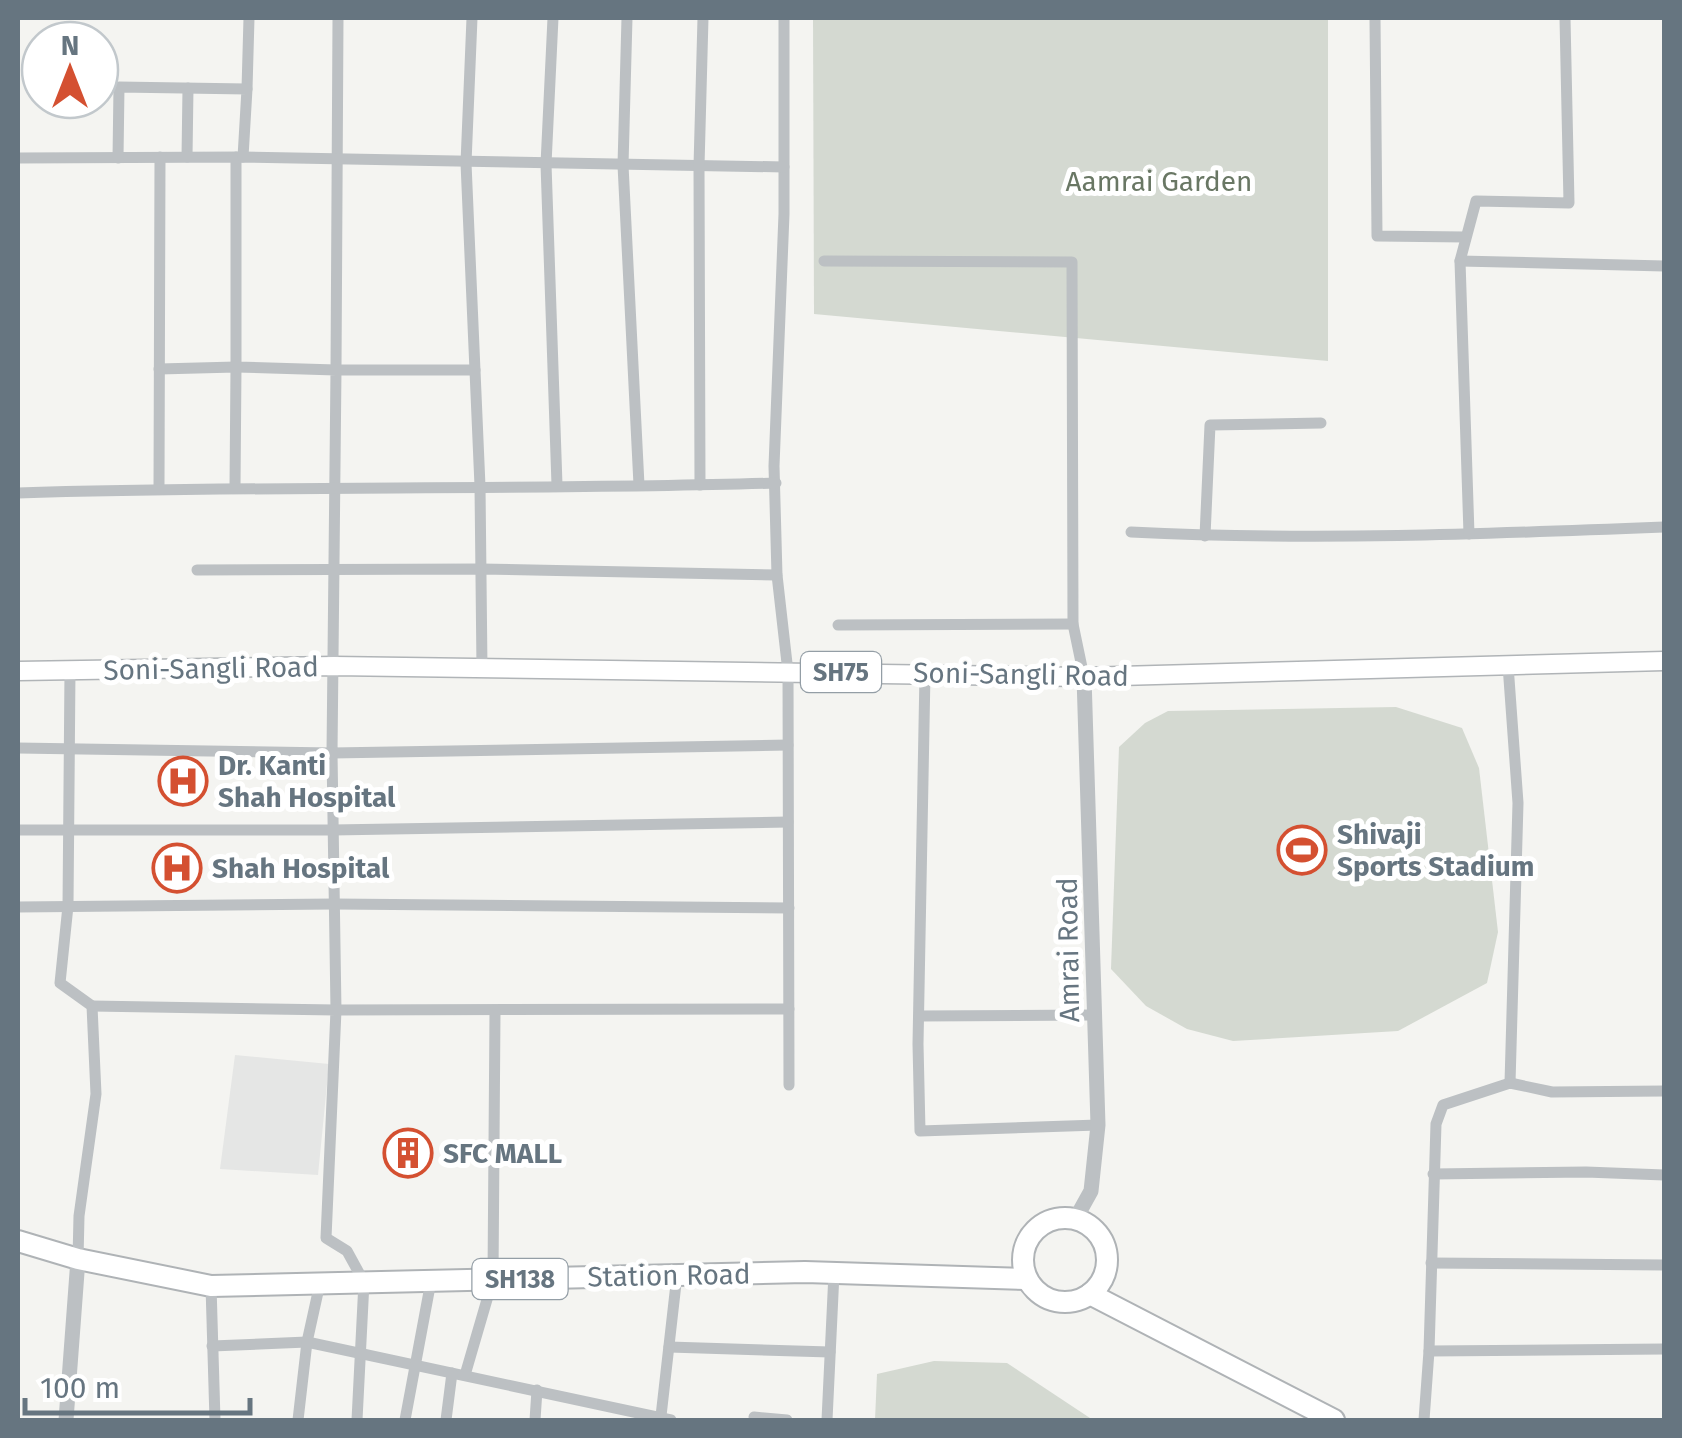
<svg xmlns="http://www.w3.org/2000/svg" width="1682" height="1438" viewBox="0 0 1682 1438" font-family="'Fira Sans',sans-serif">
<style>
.built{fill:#e5e6e5}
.green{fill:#d4d9d1}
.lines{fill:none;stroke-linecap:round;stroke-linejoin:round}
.primary-casing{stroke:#b0b4b7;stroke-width:21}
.trunk-casing{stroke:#afb3b6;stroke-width:24}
.minor{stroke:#bcc0c3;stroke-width:11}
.tertiary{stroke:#bcc0c3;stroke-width:15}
.primary{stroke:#fff;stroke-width:18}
.trunk{stroke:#fff;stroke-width:20}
.labels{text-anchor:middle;stroke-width:10;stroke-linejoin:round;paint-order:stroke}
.shield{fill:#fff;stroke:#949ea6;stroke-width:2.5}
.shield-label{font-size:25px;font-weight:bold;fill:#667580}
.park-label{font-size:28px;fill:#697764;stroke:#fff}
.street-label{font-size:28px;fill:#667580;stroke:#fff}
.poi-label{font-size:28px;font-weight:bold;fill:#667580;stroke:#fff;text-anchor:start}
</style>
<rect width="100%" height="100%" fill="#f4f4f1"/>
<polygon class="built" points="235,1055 329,1064 318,1175 220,1169"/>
<g class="green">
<polygon points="813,18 1328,18 1328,361 814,314"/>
<polygon points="1396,707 1462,728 1479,768 1498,932 1487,983 1398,1031 1233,1041 1187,1029 1146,1006 1111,969 1119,747 1145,723 1168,711"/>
<polygon points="934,1361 1007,1363 1093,1420 875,1420 877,1374"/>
</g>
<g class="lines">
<g class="primary-casing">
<polyline id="primary" points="18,671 334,666 1084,677 1664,661"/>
</g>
<g class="trunk-casing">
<g id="trunk">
<circle cx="1065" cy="1260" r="42"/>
<polyline points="18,1241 78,1259 211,1286 805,1272 1027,1279"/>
<polyline points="1090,1294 1334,1420"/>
</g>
</g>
<g class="minor">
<polyline points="338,18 336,370 475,370"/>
<polyline points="472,18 466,163 480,486 482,668"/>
<polyline points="553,18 546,164 557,485"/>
<polyline points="627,18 623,165 639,485"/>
<polyline points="784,18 784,214 774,466 777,575 788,672 789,1085"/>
<polyline points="1375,18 1377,236 1465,237"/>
<polyline points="247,89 249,18"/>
<polyline points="187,157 188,88"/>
<polyline points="236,157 236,367 336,370 332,753 788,745"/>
<polyline points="18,158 243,157 784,167"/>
<polyline points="118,158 119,87 247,89 243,157"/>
<polyline points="824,261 1072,262 1073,624 1084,677"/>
<polyline points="1460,261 1664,266"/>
<polyline points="159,369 236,367 235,487"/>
<polyline points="700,485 699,166 703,18"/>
<polyline points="159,488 160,157"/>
<path d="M18 493C270 485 523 491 776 483"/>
<path d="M1131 532C1309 541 1487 534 1664 527"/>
<polyline points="1469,534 1460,261 1476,201 1569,203 1565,18"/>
<polyline points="1205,536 1210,425 1321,423"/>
<polyline points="197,570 481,569 777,575"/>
<polyline points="838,625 1073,624"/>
<polyline points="1508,665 1518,803 1510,1083"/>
<polyline points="70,670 68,906 60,983 92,1006 96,1094 79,1216 78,1259"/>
<polyline points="925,673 918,1044 920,1131 1098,1125"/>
<polyline points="18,748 332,753 336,1010 789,1009"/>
<polyline points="18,830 333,830 788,822"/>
<polyline points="18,907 334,904 789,908"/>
<polyline points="92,1006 336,1010 326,1238 347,1251 364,1282 357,1420"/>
<polyline points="919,1016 1093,1015"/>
<polyline points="1433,1174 1586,1172 1664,1175"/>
<polyline points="1431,1263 1664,1265"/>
<polyline points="211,1286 215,1420"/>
<polyline points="212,1346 307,1342 671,1420"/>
<polyline points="669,1347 830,1352"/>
<polyline points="1429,1351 1664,1349"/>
<polyline points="465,1375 493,1279 495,1011"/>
<polyline points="661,1416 677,1275"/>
<polyline points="754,1417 787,1420"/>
<polyline points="298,1420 307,1342 320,1283"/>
<polyline points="405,1420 431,1281"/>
<polyline points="446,1420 452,1373"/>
<polyline points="535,1420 537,1390"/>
<polyline points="827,1420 834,1273"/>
<polyline points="1424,1420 1429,1351 1436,1124 1443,1105 1510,1083 1552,1092 1664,1091"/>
</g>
<g class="tertiary">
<polyline points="1076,1218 1091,1191 1098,1125 1084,677"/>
<polyline points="66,1420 78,1259"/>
</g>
<use href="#primary" class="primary"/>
<use href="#trunk" class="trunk"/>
</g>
<defs>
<g id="hospital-ring" transform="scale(2.5)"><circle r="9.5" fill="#fff" stroke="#d45031" stroke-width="1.5"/><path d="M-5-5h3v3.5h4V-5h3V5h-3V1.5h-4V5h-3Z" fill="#d45031"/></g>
<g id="stadium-ring" transform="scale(2.5)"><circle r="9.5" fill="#fff" stroke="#d45031" stroke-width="1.5"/><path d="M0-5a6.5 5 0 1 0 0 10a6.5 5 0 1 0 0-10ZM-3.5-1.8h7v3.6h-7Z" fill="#d45031"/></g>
<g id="building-ring" transform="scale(2.5)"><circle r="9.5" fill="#fff" stroke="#d45031" stroke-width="1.5"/><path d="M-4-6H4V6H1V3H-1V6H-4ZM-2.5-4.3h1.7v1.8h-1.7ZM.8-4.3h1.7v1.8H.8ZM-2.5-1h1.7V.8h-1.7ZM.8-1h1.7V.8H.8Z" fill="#d45031"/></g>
</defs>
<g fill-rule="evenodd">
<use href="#hospital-ring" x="183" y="781"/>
<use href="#stadium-ring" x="1302" y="850"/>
<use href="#hospital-ring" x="177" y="868"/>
<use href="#building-ring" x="408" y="1153"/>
</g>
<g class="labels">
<g class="shield">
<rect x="801" y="652" width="80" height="40" rx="8"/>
<rect x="472.5" y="1259" width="95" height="40" rx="8"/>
</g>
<g class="shield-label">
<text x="841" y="681">SH75</text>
<text x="520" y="1288">SH138</text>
</g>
<g class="park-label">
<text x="1159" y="191">Aamrai Garden</text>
</g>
<g class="street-label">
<text transform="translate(211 668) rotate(-1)" y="10">Soni-Sangli Road</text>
<text transform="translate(1021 674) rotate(1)" y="10">Soni-Sangli Road</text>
<text transform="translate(1068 950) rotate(-91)" y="10">Amrai Road</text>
<text transform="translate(669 1275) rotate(-1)" y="10">Station Road</text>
</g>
<g class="poi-label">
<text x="218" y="775">Dr. Kanti<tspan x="218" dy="32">Shah Hospital</tspan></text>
<text x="1337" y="844">Shivaji<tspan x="1337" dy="32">Sports Stadium</tspan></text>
<text x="212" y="878">Shah Hospital</text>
<text x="443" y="1163">SFC MALL</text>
</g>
</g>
<rect width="1682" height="1438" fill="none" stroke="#667580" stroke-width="40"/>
<g transform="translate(70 70)"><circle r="48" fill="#ffffff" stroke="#c2c8cc" stroke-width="2.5"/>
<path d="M0-8L18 38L0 25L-18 38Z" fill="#d45031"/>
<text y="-15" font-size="28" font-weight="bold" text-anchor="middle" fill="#667580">N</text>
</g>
<path d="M25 1398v15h225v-15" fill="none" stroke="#667580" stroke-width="5"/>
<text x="40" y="1398" font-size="30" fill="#667580" stroke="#ffffff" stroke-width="8" paint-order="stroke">100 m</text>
</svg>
